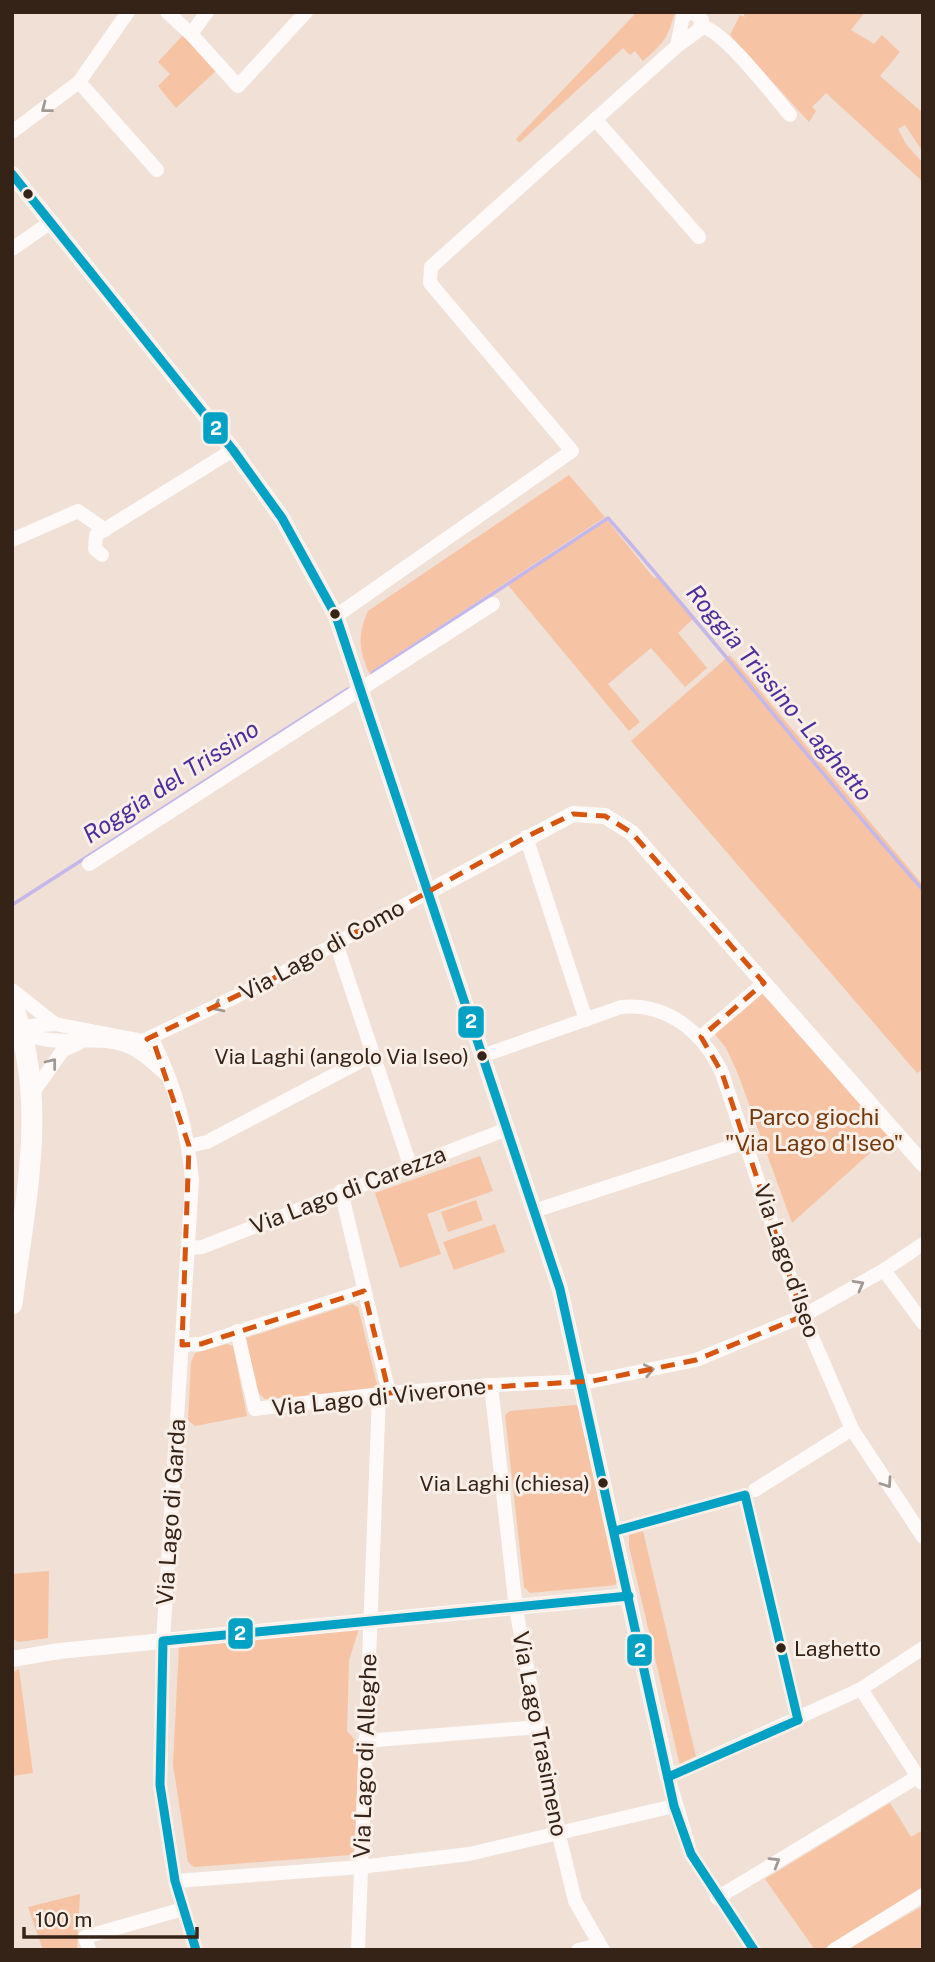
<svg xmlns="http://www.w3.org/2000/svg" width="935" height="1962" viewBox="0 0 935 1962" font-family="'Public Sans',sans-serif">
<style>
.green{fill:#f6c3a4}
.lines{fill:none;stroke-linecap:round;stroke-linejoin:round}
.stream{stroke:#c4b7ea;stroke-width:3.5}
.minor{stroke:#fdfaf9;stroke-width:14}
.tertiary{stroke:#fdfaf9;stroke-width:16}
.primary{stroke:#fdfaf9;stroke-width:21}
.bus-1-casing{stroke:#f9efe9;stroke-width:14}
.bus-1{stroke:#03a2c5;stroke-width:9}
.oneway{stroke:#a39994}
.marked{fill:none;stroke:#d6540d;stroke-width:5;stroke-dasharray:14 9;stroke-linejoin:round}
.bus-dot{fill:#362318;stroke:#f9efe9;stroke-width:2.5}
.labels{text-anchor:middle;stroke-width:6;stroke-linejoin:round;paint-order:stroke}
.bus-label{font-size:21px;fill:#362318;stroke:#f9efe9;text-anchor:end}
.street-label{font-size:23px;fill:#362318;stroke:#f9efe9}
.park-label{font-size:23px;fill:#75380c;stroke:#f9efe9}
.water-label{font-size:24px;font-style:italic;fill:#4f2e9b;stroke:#f9efe9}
.line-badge{stroke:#f9efe9;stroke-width:2.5}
.badge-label{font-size:19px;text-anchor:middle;font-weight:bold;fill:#fff}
</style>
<rect width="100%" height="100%" fill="#f0e0d6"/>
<g class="green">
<path d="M637 12H675C667 39 665 42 643 61L635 51 630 55 623 48 519 143 516 139Z"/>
<polygon points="743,12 865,12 851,30 874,44 882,35 900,52 880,76 923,113 923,152 905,125 898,129 906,144 923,163 923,182 826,93 812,107 816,111 809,122 730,35 740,15 745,17"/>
<polygon points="184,34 218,69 176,108 158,86 170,74 158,62"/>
<path d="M569 475 605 517 369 673C359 649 357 636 368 611Z"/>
<polygon points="607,520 654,578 657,577 693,619 678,633 707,668 685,687 651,648 608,684 640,722 629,731 508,585"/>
<polygon points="730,655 923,885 923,1069 917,1073 631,741"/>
<polygon points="762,993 891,1134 792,1223 738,1074 726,1048 713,1032"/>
<polygon points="480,1156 493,1191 427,1214 441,1254 400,1268 375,1193"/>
<polygon points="476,1200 483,1220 448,1232 441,1212"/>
<polygon points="495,1224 505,1252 454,1270 443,1242"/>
<polygon points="352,1304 358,1307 377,1384 373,1390 265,1399 257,1392 246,1338"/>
<polygon points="227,1344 233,1346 247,1416 195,1426 188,1420 191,1362 195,1353"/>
<polygon points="574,1405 579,1406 618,1581 615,1585 530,1593 524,1587 505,1415 510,1411"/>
<polygon points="643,1531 697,1761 680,1766 629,1546 629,1535"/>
<polygon points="49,1571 48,1638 19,1642 12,1639 12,1574"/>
<polygon points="359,1629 349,1660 347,1731 359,1745 355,1850 350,1855 194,1867 188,1862 173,1764 179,1646"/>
<polygon points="19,1669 33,1773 12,1776 12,1673"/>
<polygon points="890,1803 911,1837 923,1830 923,1888 822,1950 815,1950 765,1879"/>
<polygon points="80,1894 77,1950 43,1950 28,1907"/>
<polygon points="923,1906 923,1950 846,1950"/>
</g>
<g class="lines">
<g class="stream">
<path d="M372 673 608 518C715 640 815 768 923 890"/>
<polyline points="12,905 348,689"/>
</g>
<g class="minor">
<polyline points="167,12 191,34 238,86 306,12"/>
<path d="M702 26C726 33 772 94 790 115"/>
<polyline points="191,34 207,12"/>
<polyline points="79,82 157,170"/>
<polyline points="595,119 699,237"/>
<polyline points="12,132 79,82 128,12"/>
<polyline points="12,249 51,222"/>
<polyline points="12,540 78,511 105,530"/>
<polyline points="102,555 95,549 96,535 233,450"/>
<polyline points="336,616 572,451 430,283 431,267 677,46 699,30 702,20 693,12 683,16 677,46"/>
<polyline points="526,837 586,1020"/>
<polyline points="89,864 493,604"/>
<polyline points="336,943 410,1165"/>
<polyline points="12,990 55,1024"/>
<polyline points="701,1037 764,983"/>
<polyline points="144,1045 147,1039 274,978 428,892"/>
<path d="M482 1056 621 1007C668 1003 703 1032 722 1073L803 1316 852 1429 923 1537"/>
<path d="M166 1074C155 1065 143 1053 130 1047 98 1032 56 1050 22 1032L30 1026 55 1024 154 1043C175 1086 188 1132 192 1180L163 1641 160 1785 175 1881 196 1950"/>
<polyline points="32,1094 63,1050 79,1043"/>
<polyline points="189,1146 207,1142 372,1055"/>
<polyline points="341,1191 389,1393"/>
<polyline points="534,1211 745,1142"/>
<polyline points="189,1248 202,1247 507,1129"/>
<polyline points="884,1270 923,1323"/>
<polyline points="237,1331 255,1409 389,1393 491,1385 593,1381 696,1360 803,1316 884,1270 923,1244"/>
<polyline points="182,1345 201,1344 364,1291"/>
<polyline points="491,1385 516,1609 559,1835 575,1901 603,1950"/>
<polyline points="755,1490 852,1429"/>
<polyline points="615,1531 745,1495 798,1720"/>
<polyline points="861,1689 922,1783"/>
<polyline points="365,1741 539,1727"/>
<polyline points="175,1881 361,1867 469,1854 674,1806"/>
<polyline points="717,1898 917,1777"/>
<polyline points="89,1950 85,1937 183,1909"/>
<polyline points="358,1950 379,1395"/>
<polyline points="578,1950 599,1945"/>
<polyline points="754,1950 691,1854 668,1777 861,1689 923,1648"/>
<polyline points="834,1950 923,1895"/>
</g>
<g class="tertiary">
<polyline points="12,174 233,450 282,518 336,616 560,1289 668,1777"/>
<polyline points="428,892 573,814 605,816 632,833 923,1164"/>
<polyline points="12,1659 59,1651 629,1596"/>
</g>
<path class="primary" d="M12 1005C50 1099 24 1206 12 1304"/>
<g class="bus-1-casing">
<g id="bus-1">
<polyline points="12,174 233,450 282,518 336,616 560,1289 674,1806 691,1854 754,1950"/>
<polyline points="615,1531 745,1495 798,1720"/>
<polyline points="668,1777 798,1720"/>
<polyline points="196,1950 175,1881 160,1785 163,1641 629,1596"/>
</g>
</g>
<use href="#bus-1" class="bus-1"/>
</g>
<defs><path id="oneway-chevron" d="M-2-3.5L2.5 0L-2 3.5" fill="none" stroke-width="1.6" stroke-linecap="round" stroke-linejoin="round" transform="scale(1.75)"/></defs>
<g class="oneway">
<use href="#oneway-chevron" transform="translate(46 108) rotate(142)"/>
<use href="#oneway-chevron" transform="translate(218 1007) rotate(153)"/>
<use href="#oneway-chevron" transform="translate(52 1063) rotate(-52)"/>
<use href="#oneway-chevron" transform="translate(859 1285) rotate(-29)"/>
<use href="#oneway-chevron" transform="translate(649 1370) rotate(-12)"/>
<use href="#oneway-chevron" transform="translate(887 1483) rotate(56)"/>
<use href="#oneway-chevron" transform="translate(775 1862) rotate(-31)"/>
</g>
<path class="marked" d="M573 814 605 816 632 833 764 983 701 1037 722 1073 803 1316 696 1360 593 1381 389 1393 364 1291 201 1344 182 1345 189 1146 154 1043 147 1039 274 978 526 837Z"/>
<g class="bus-dot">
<circle cx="28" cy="194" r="6"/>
<circle cx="335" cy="614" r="6"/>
<circle cx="482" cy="1056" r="6"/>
<circle cx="603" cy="1483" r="6"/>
<circle cx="781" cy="1648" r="6"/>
</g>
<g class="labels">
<g class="bus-label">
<text x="469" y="1064">Via Laghi (angolo Via Iseo)</text>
<text x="590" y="1491">Via Laghi (chiesa)</text>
<text x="794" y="1656" text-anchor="start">Laghetto</text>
</g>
<g class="street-label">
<text transform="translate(322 950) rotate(-29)" y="8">Via Lago di Como</text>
<text transform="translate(348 1190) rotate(-21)" y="8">Via Lago di Carezza</text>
<text transform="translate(787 1261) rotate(71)" y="8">Via Lago d'Iseo</text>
<text transform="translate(379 1397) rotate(-6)" y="8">Via Lago di Viverone</text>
<text transform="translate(171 1512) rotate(-86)" y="8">Via Lago di Garda</text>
<text transform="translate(540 1734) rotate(79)" y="8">Via Lago Trasimeno</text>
<text transform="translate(365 1756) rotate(-88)" y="8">Via Lago di Alleghe</text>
</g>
<g class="park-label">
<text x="814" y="1125">Parco giochi<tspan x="814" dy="26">"Via Lago d'Iseo"</tspan></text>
</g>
<g class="water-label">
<text transform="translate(779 693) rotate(50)" y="8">Roggia Trissino - Laghetto</text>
<text transform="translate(171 782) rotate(-33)" y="8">Roggia del Trissino</text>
</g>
</g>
<g class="line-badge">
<rect x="202" y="411" width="27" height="34" rx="7" fill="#03a2c5"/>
<rect x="457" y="1005" width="28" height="34" rx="7" fill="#03a2c5"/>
<rect x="227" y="1617" width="27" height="33" rx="7" fill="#03a2c5"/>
<rect x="626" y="1633" width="27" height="34" rx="7" fill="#03a2c5"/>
</g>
<g class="badge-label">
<text x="216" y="435">2</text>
<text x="471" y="1028">2</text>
<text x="240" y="1640">2</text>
<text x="640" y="1657">2</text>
</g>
<rect width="935" height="1962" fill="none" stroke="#362318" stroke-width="28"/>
<path d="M24 1927v10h173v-10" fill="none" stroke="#362318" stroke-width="3.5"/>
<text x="35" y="1927" font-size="21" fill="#362318" stroke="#f9efe9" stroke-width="5" paint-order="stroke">100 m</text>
</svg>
